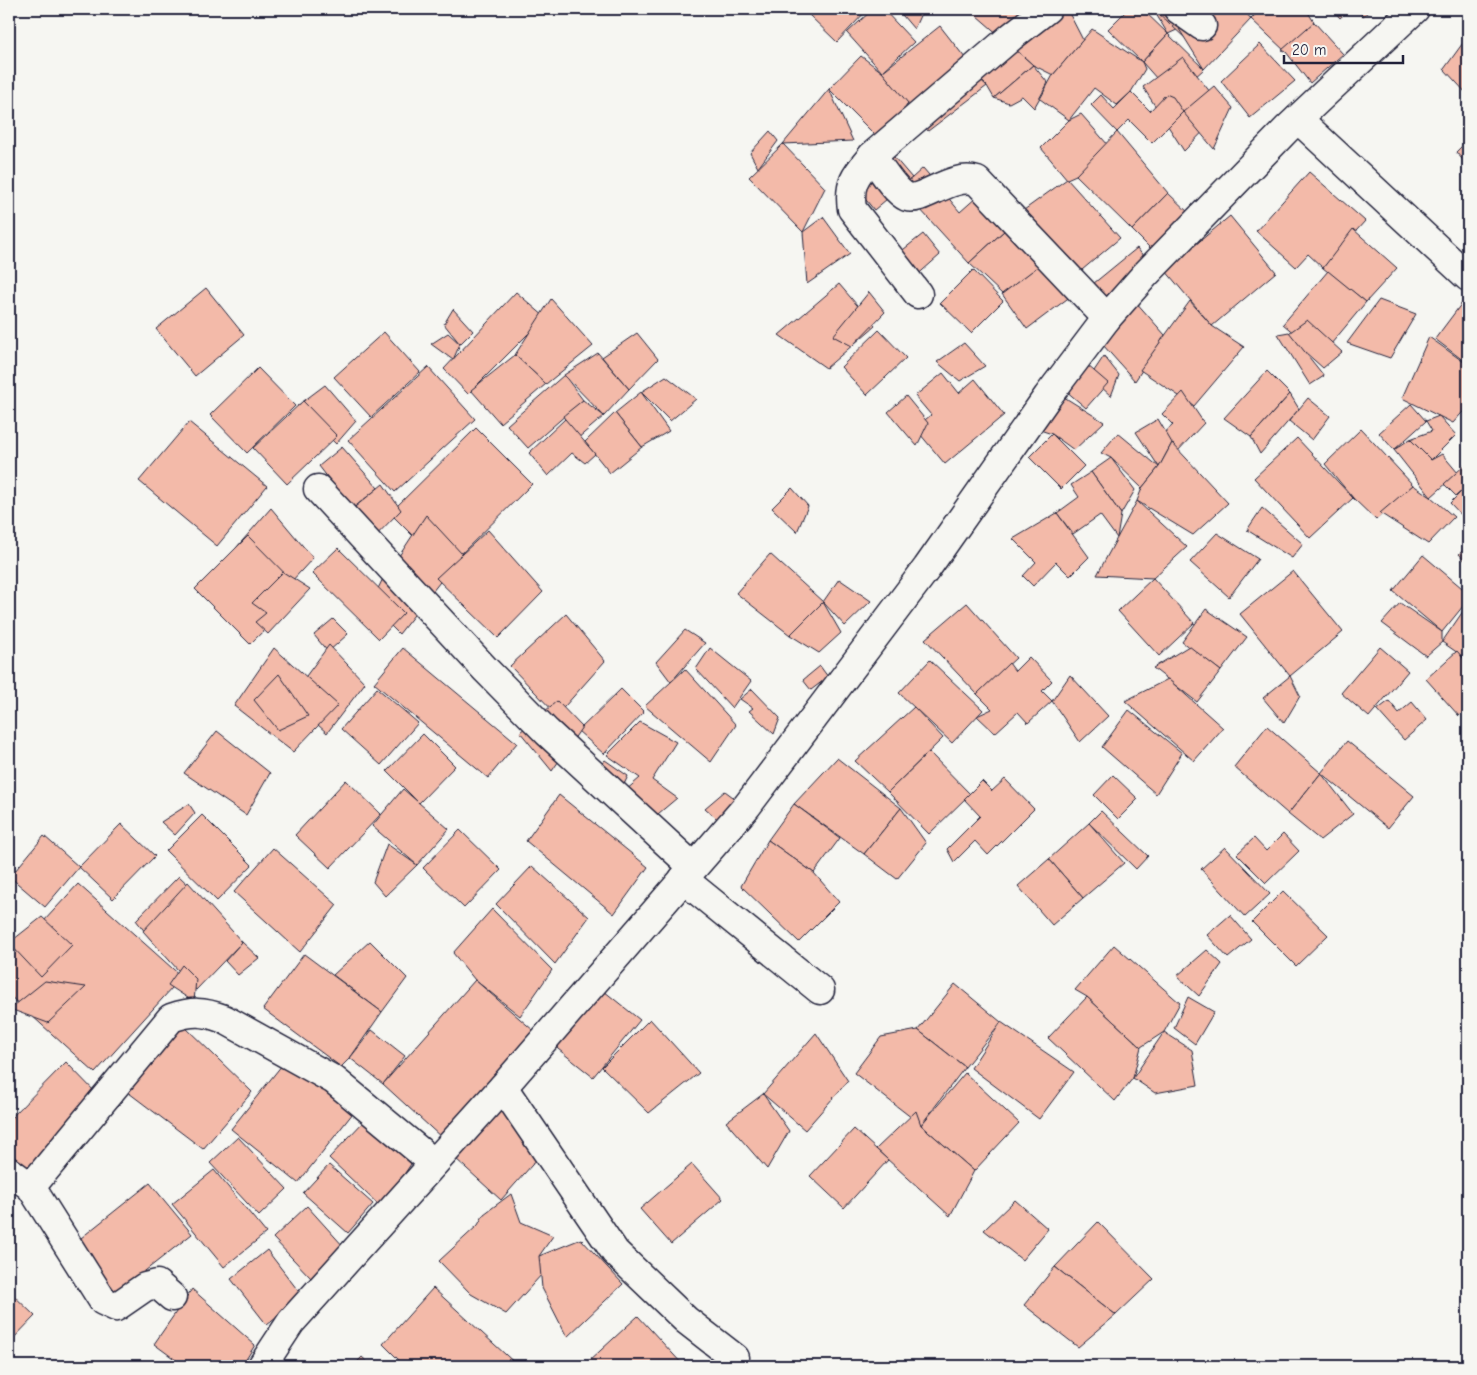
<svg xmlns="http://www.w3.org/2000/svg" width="1477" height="1375" viewBox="0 0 1477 1375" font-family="'Comic Neue',sans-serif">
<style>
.building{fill:#f3baa9;stroke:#22223b}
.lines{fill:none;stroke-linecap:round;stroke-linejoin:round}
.street-casing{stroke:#22223b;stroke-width:31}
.street{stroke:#f6f6f2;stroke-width:28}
</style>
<rect width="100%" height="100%" fill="#f6f6f2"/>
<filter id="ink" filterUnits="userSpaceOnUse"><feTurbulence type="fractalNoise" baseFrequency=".02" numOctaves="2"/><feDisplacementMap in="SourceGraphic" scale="10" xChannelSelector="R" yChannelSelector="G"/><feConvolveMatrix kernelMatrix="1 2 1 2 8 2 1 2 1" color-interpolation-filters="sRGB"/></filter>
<g filter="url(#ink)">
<g class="building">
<polygon points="813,9 868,9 837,42 808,14"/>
<polygon points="873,9 883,9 914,42 882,72 847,33"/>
<polygon points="897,9 923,9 914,29"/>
<polygon points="969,9 1038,9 1007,42"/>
<polygon points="1058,9 1067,9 1083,40 1053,75 1033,65 1007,42"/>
<polygon points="1128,9 1142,9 1168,34 1142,62 1108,29"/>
<polygon points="1153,9 1200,9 1179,29 1168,34"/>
<polygon points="1154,9 1220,9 1186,39"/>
<polygon points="1200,9 1243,9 1251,19 1204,69 1179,29"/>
<polygon points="1261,9 1306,9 1314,22 1286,52 1251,19"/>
<polygon points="1332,9 1350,9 1340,18"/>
<polygon points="1356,9 1372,9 1363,16"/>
<polygon points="1314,22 1343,54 1310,83 1286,52 1282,50"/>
<polygon points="940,26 987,86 928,131 882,72"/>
<polygon points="1092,29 1142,62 1145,69 1131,92 1117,105 1094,88 1069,120 1040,99 1053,75"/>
<polygon points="1168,34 1204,69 1173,97 1142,62"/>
<polygon points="1468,36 1468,95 1444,69"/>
<polygon points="1007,42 1033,65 994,98 987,86 968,68"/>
<polygon points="1260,44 1295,81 1250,118 1221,81"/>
<polygon points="861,56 882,72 908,103 885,145 829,89"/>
<polygon points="1183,57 1224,110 1184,151 1143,87"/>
<polygon points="1033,65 1048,83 1034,108 1022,96 1009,103 994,98"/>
<polygon points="1214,86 1233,108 1214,149 1183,112"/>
<polygon points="829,89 853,141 783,144"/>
<polygon points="1131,92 1150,111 1166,94 1173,97 1183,112 1152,143 1129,120 1117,132 1091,105 1101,95 1114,109"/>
<polygon points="1081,114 1108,145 1076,175 1067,179 1041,148 1069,120"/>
<polygon points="770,131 778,141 758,168 750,153"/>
<polygon points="1117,132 1168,193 1132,230 1076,175"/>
<polygon points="1468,140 1468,166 1456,152"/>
<polygon points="783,144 825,188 803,232 749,177"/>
<polygon points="888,150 912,178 874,210 851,181"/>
<polygon points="923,168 941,189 901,186 912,178"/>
<polygon points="1309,172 1365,221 1323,268 1308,254 1296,267 1256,231"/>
<polygon points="1067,179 1120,238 1082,270 1024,210"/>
<polygon points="987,188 1016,220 969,263 919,208 941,189 960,212"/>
<polygon points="1168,193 1192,216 1155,253 1132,230"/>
<polygon points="1230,216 1276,272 1212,326 1165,270"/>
<polygon points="823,217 850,254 807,284 803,232"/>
<polygon points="1016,220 1054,255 1002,294 969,263"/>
<polygon points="1353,229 1397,268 1366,302 1323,268"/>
<polygon points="923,234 940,255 914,278 894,257"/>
<polygon points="1137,248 1148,262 1099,302 1088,288"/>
<polygon points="1045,261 1071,296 1027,329 1002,294"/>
<polygon points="973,270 1003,301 971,333 940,303"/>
<polygon points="1328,271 1366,302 1321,356 1283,324"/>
<polygon points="839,284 875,326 826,368 779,335"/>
<polygon points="206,288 244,335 195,376 156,329"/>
<polygon points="516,292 545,317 468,394 444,369"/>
<polygon points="869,292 885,312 852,346 833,336"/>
<polygon points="551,299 593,346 546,384 515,355"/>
<polygon points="1379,300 1416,314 1390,358 1347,343"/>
<polygon points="1135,301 1165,335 1135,381 1095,336"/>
<polygon points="1190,301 1212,326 1244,347 1194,406 1140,370"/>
<polygon points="1462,303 1468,307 1468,364 1435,339"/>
<polygon points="453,309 473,331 460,344 444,324"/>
<polygon points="1307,320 1342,352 1323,368 1286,335"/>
<polygon points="879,330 906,358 867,395 841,367"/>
<polygon points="384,332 420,372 371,417 334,377"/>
<polygon points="1289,332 1324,376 1310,385 1278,334"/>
<polygon points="448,333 460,344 453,360 431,344"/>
<polygon points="637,333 658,359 629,389 602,357"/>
<polygon points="1429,337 1468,365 1468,406 1453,423 1402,398"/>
<polygon points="964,343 985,366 960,381 937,362"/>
<polygon points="598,353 629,389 604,416 564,375"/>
<polygon points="515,355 546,384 500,423 471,390"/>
<polygon points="1104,356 1119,375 1111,396 1090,377"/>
<polygon points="1087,365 1108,383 1086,408 1065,390"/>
<polygon points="428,367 475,419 395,492 348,440"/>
<polygon points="258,368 295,406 247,453 210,415"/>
<polygon points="1267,371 1290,394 1251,437 1224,418"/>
<polygon points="943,373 959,393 975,379 1004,415 945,464 915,428 931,415 915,396"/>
<polygon points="564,375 583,400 528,448 507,425"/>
<polygon points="666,376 696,399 670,421 641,392"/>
<polygon points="325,385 356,421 336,444 297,406"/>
<polygon points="641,392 669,431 642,447 615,413"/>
<polygon points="1183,392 1204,423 1176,453 1162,435 1173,425 1162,414"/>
<polygon points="1290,394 1299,409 1260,454 1251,437"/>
<polygon points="906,396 928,423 917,446 888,412"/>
<polygon points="1064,397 1104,422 1074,450 1052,434 1034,428"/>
<polygon points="1308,398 1330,416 1312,440 1289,421"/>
<polygon points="583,400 604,416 577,439 563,416"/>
<polygon points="303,401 337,436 287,484 253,448"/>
<polygon points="1411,404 1426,421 1394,450 1379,433"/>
<polygon points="615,413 642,447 610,473 585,442"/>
<polygon points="1439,416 1456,435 1431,460 1410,439 1432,431 1426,421"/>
<polygon points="565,419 595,454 585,463 572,453 548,476 529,453"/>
<polygon points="1158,419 1172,443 1159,467 1136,432"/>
<polygon points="189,422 267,486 217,546 139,481"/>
<polygon points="476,428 532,484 446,569 390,513"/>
<polygon points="1361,429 1413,485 1376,520 1353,498 1325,464"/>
<polygon points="1118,433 1159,467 1142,488 1111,458 1101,453"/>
<polygon points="1052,434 1084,466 1061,489 1029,457"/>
<polygon points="1297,438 1353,498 1310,538 1254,478"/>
<polygon points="1410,439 1431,460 1442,454 1458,473 1431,497 1394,450"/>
<polygon points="1172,443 1228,503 1193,535 1137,501 1142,488 1159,467"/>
<polygon points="342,447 378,488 352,509 319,466"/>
<polygon points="1111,458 1135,490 1121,514 1091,472"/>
<polygon points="1468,462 1468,485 1456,496 1444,484"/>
<polygon points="1091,472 1121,514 1117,538 1100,515 1073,534 1057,513 1079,497 1071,485"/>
<polygon points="383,484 401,510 365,547 344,516"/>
<polygon points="1413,485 1431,497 1454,517 1428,544 1380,513"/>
<polygon points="1468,485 1468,522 1450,503"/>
<polygon points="792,488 808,506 797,532 772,508"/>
<polygon points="1137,501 1187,547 1153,578 1097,575"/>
<polygon points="271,508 313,558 279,595 236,548"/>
<polygon points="1262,508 1303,544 1292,558 1247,530"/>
<polygon points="1057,513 1089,557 1070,576 1056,562 1033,586 1023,576 1036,562 1013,539"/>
<polygon points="426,515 462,554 399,634 370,605 396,552 399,556"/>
<polygon points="488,530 543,592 498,638 436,578"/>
<polygon points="1217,533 1258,559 1229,597 1190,562"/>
<polygon points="248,536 303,592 250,644 195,589"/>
<polygon points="1468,546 1468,564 1459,554"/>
<polygon points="338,548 404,613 379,639 312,573"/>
<polygon points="770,554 823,602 790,635 736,593"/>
<polygon points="1423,555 1468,593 1468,600 1442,632 1393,591"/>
<polygon points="1293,571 1343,632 1290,676 1240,614"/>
<polygon points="283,572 310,589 268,634 255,622 266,613 252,603"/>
<polygon points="1153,578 1194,623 1159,656 1118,611"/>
<polygon points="839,579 871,601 845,626 823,602"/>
<polygon points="823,602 841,633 819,653 790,635"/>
<polygon points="967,603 1016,658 977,694 925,639"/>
<polygon points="1400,603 1442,632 1442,642 1426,656 1382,623"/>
<polygon points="1468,604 1468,660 1442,642"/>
<polygon points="1206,609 1247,637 1221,671 1182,642"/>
<polygon points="566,614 605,661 557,715 510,666"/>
<polygon points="333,619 348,634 328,652 314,635"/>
<polygon points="685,630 705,643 671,682 656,662"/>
<polygon points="329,645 365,683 327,733 289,699"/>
<polygon points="1189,646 1221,671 1197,702 1153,668"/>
<polygon points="1380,647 1408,671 1369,717 1341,693"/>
<polygon points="274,648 338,705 293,752 234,706"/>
<polygon points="403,648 517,743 488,778 374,683"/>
<polygon points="710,648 751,681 732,708 696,669"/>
<polygon points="1457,651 1468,664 1468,708 1459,716 1426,679"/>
<polygon points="1029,657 1052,681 1042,691 1052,701 1028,723 1018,712 995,733 977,716 992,709 977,694 1009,663 1015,671"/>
<polygon points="930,660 983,710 952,743 899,693"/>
<polygon points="820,666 828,677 811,690 803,680"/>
<polygon points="685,669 736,725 711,762 645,706"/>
<polygon points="279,674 308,716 278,730 254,700"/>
<polygon points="1070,675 1108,716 1080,742 1052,701"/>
<polygon points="1290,676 1300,696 1284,723 1263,698"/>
<polygon points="1168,679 1223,728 1194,761 1125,701"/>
<polygon points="377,688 418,723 381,765 341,729"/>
<polygon points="621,689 644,712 604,754 578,731"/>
<polygon points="752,689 780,718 774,734 749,711 753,708 740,699"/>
<polygon points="557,701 582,727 552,771 520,732"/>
<polygon points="1389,701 1399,713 1412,702 1427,720 1404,740 1377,710"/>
<polygon points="914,707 943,738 888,792 855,761"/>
<polygon points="1129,710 1182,753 1156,794 1102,747"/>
<polygon points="640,722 676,742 652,780 677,798 646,824 618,797 640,778 607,755"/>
<polygon points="1267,726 1321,773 1288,814 1234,767"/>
<polygon points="217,731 270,773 246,815 184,773"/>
<polygon points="423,734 455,766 419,803 387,771"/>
<polygon points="1347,741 1414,796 1388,828 1321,773"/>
<polygon points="929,752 970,794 929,834 888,792"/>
<polygon points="837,758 901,808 864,854 794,804"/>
<polygon points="605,760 628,776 618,797 586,781"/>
<polygon points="1321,773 1353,814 1320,840 1288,814"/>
<polygon points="1113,775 1138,799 1118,819 1094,795"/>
<polygon points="1005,779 1034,809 988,855 975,841 954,862 947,849 980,816 964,799 982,781 992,791"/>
<polygon points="346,780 381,814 330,868 295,835"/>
<polygon points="403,789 449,829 417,865 372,826"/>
<polygon points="725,791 737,800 724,825 705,808"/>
<polygon points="559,795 648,867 614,914 526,841"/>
<polygon points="189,804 195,813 175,835 161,822"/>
<polygon points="794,804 840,838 814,873 768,840"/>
<polygon points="901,808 926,843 897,879 864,854"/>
<polygon points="1101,811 1148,856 1136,869 1089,823"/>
<polygon points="202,815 252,865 217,901 166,851"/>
<polygon points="1089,823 1124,863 1083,898 1049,859"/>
<polygon points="121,824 155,856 113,899 79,867"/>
<polygon points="460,830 501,870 464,908 423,868"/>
<polygon points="1283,834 1299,851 1266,883 1237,854 1254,838 1266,851"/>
<polygon points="44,836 79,867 45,907 10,877"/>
<polygon points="768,840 814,873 839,902 799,942 741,886"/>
<polygon points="387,844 417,865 385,896 373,882"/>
<polygon points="1225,847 1270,894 1245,917 1201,869"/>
<polygon points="273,848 337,905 300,952 234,892"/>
<polygon points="1049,859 1083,898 1052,925 1018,886"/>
<polygon points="532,866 589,917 555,964 496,904"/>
<polygon points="179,876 200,896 155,945 136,920"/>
<polygon points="188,882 242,942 196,990 143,931"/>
<polygon points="78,884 182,977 95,1073 9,995 9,959"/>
<polygon points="1283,891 1328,935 1296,966 1252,922"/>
<polygon points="492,909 552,970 520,1016 475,980 453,953"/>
<polygon points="1230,915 1251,939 1228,958 1207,935"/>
<polygon points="42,917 72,945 41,977 9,943"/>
<polygon points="370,941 407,978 382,1012 333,975"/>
<polygon points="242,942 259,958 238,975 225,961"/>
<polygon points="1114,945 1180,1003 1164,1032 1141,1047 1087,997 1075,990"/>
<polygon points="1207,950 1222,964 1199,996 1177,976"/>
<polygon points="304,954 382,1012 350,1058 341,1067 263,1009"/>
<polygon points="182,965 196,979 194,1002 168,985"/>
<polygon points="475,980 534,1031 442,1138 383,1084"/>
<polygon points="45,981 86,987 48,1023 10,1009"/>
<polygon points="955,984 1001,1022 965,1067 918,1030"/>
<polygon points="599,987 640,1020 593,1077 553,1045"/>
<polygon points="1087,997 1141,1047 1133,1078 1115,1101 1048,1038"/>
<polygon points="1188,997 1214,1012 1195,1044 1174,1028"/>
<polygon points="650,1019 699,1073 649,1113 602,1067"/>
<polygon points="1001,1022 1074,1072 1039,1119 971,1068"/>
<polygon points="182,1024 252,1092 203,1149 125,1090"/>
<polygon points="372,1030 405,1056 383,1084 350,1058"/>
<polygon points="918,1030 965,1067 921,1125 854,1073 881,1037"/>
<polygon points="1164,1032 1192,1050 1198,1085 1155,1093 1133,1078"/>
<polygon points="816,1033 848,1081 805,1130 763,1094"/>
<polygon points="286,1060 353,1113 298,1183 231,1129"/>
<polygon points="66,1062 100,1097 23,1174 9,1160 9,1120"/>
<polygon points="965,1073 1019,1123 974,1171 921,1125"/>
<polygon points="763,1094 789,1131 767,1169 726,1122"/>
<polygon points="504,1099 539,1157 501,1200 455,1158"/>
<polygon points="916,1111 921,1125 974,1171 950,1216 876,1149"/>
<polygon points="365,1120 411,1164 382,1208 329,1158"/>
<polygon points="854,1129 888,1160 844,1208 810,1176"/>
<polygon points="238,1137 287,1189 259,1216 210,1163"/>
<polygon points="692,1164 723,1199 671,1244 640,1209"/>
<polygon points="329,1165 373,1204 348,1233 303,1193"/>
<polygon points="214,1170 266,1233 224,1267 172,1204"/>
<polygon points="150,1183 192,1234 117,1293 76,1242"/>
<polygon points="511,1194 521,1222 553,1236 539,1256 551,1264 506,1314 471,1294 439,1261 478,1225 484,1214"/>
<polygon points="1015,1200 1048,1229 1022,1260 984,1230"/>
<polygon points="307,1206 344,1247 311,1278 273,1238"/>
<polygon points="1098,1222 1154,1279 1116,1315 1055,1267"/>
<polygon points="581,1239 623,1284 567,1337 542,1288 539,1256"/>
<polygon points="267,1250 303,1297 267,1325 231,1279"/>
<polygon points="1055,1267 1116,1315 1078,1347 1024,1305"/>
<polygon points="433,1288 518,1366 405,1366 383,1344"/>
<polygon points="192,1289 255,1345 242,1366 184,1366 154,1344"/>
<polygon points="9,1291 35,1316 9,1343"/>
<polygon points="638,1316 684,1366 592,1366 588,1362"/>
<polygon points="362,1357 372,1366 353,1366"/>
</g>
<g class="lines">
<g class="street-casing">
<g id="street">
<polyline points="1178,9 1202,26"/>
<polyline points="1298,119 1468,277"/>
<path d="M872 156C880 167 895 192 907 197 923 202 951 173 977 181L1107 318"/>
<path d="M918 294 852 209C848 183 856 175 872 156L1011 37 1047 9"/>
<polyline points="318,489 486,670 547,732 693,867"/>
<polyline points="683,879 820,990"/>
<polyline points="503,1087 615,1252 686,1320 735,1358"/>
<polyline points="9,1171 31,1187 103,1301 116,1307 145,1287 157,1284 172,1297"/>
<path d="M31 1187 171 1018C192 1011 203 1011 224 1019L334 1080 434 1163"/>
<polyline points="262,1366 291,1322 503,1087 747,806 927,568 1048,396 1107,318 1145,275 1287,129 1415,9"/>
</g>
</g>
<use href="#street" class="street"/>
</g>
</g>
<rect width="1477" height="1375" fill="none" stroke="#f6f6f2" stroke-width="30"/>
<rect x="15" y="15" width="1447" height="1345" fill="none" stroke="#22223b" stroke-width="2" filter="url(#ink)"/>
<path d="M1284 55v8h119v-8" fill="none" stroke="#22223b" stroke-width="2.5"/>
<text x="1292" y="55" font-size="15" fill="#22223b" stroke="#f6f6f2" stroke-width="4" paint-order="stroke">20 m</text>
</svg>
